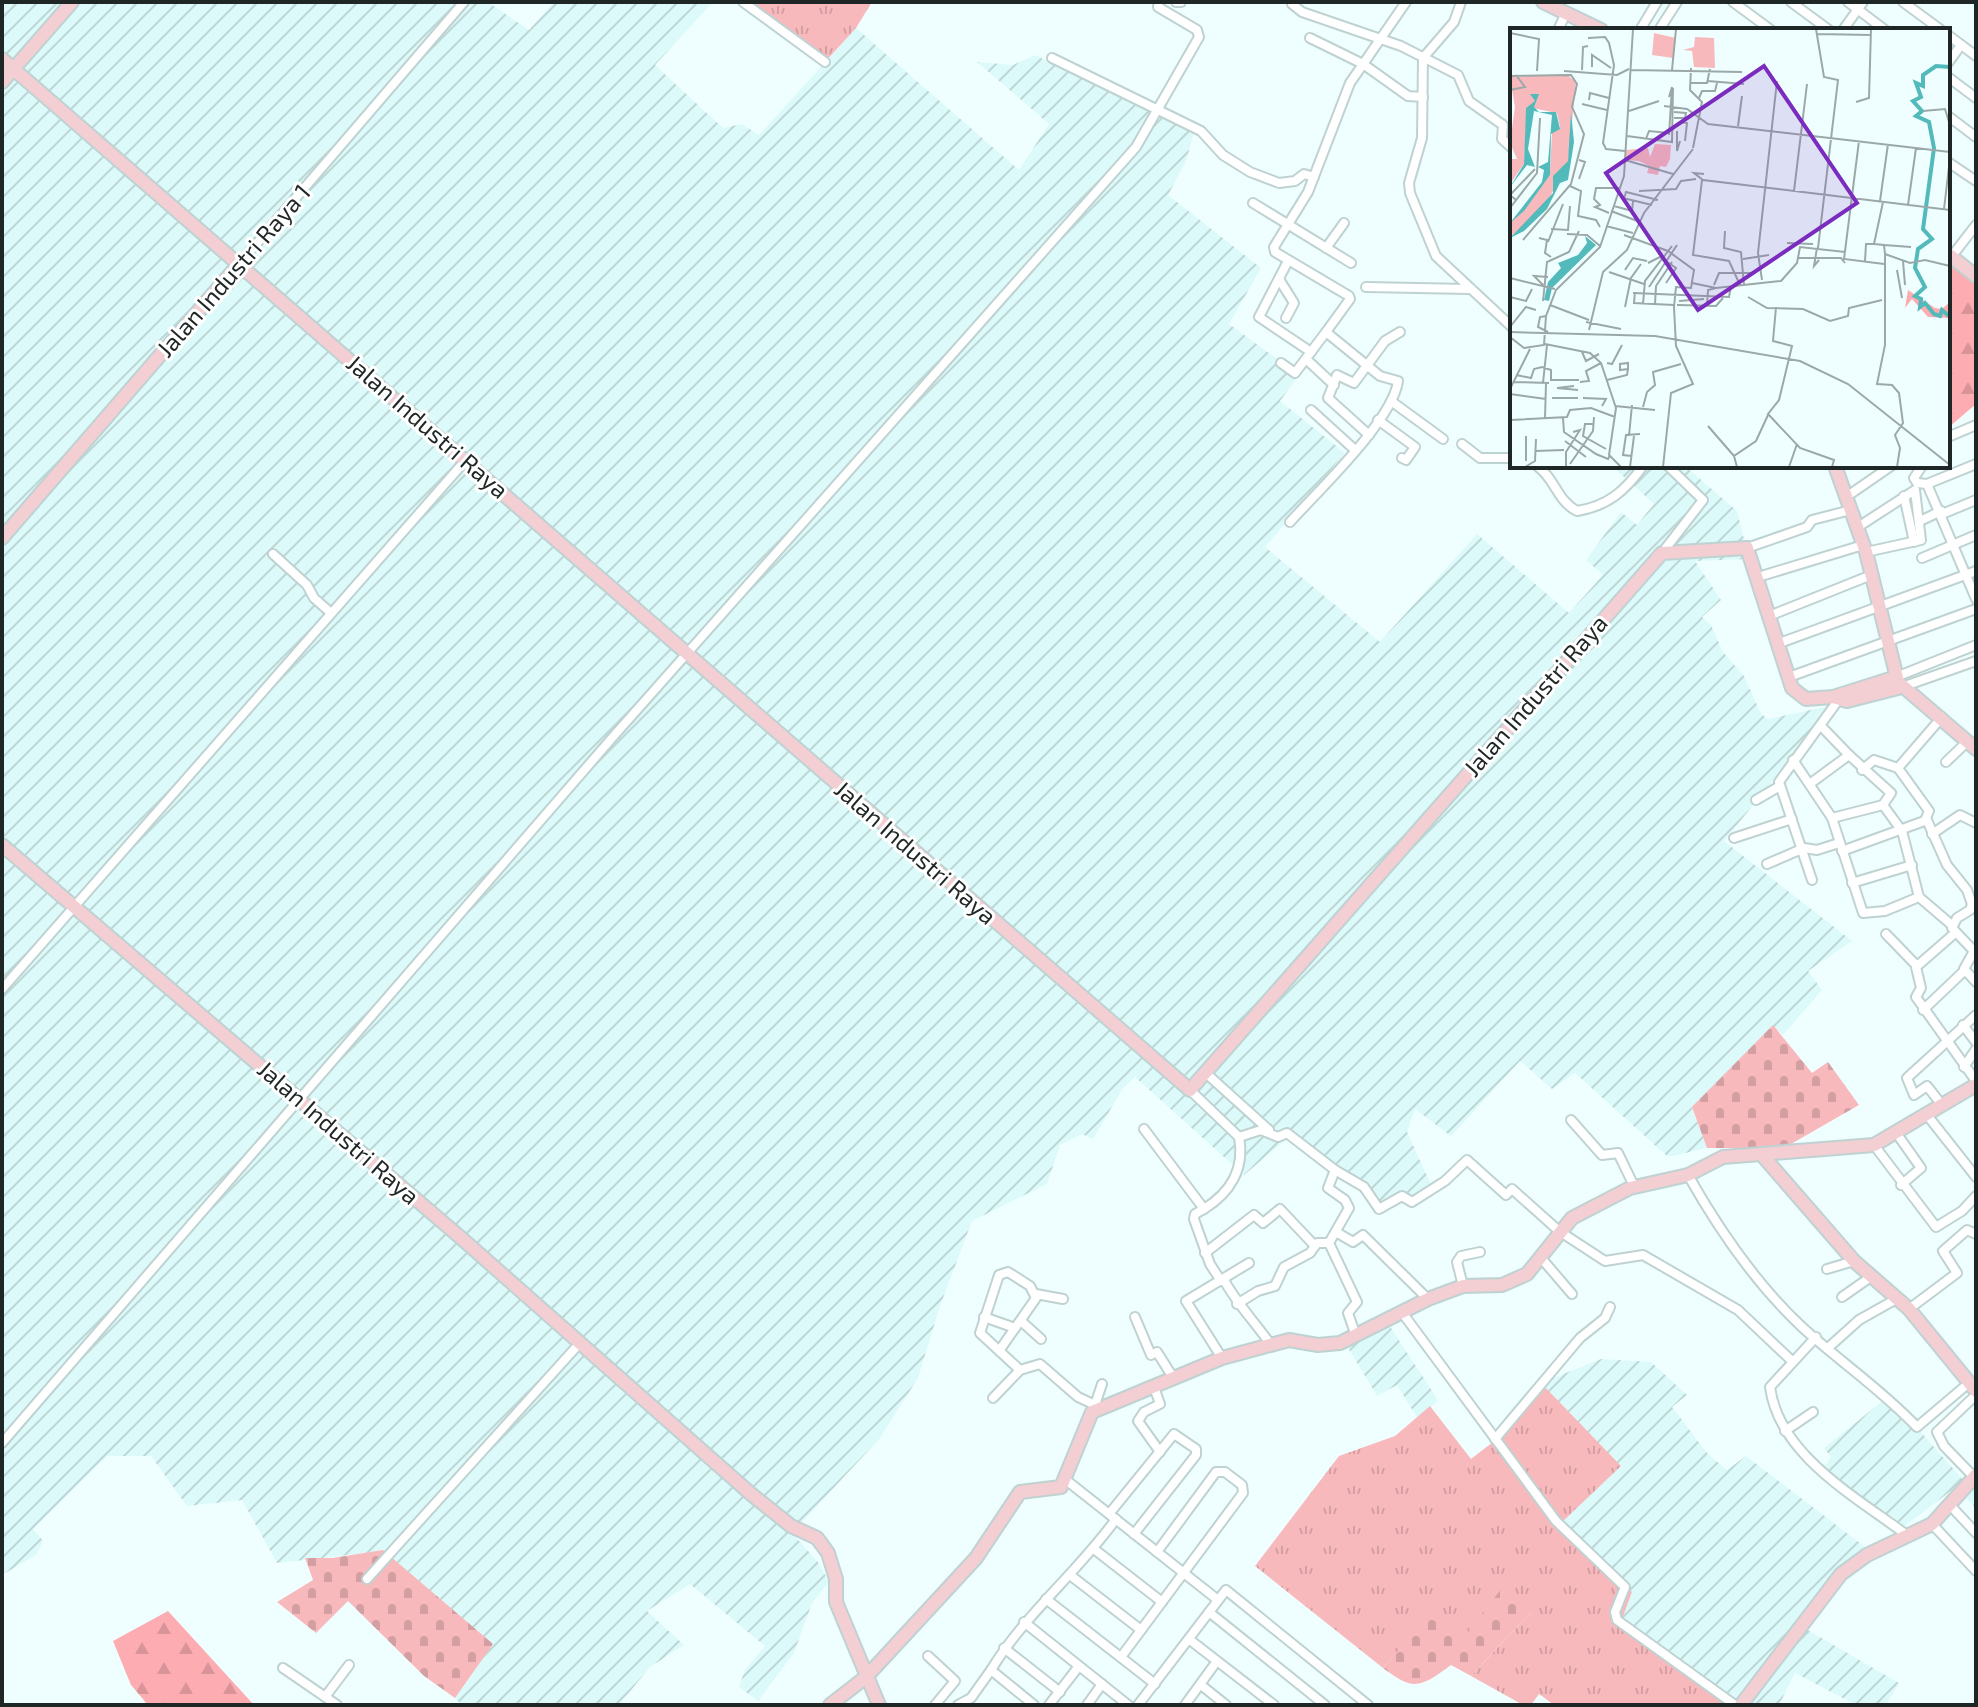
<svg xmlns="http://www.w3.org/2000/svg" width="1978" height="1707" viewBox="0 0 1978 1707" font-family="'Exo 2',sans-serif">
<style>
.industrial{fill:url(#industrial-furrows)}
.grass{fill:url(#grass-tufts)}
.forest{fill:url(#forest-firs)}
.cemetery{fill:url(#cemetery-stones)}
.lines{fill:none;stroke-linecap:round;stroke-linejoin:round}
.street-casing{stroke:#bfd2d2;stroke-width:12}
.secondary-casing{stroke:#bfd2d2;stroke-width:16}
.street{stroke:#fff;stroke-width:8}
.secondary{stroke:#f3ced3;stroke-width:12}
.labels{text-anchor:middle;stroke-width:6;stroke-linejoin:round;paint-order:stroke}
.street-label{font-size:24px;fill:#1f2626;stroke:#fff}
.inset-river{fill:none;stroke:#53babc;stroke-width:4}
.inset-road{fill:none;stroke:#9ca8a8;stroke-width:2}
.view{fill:#7b2cbf;fill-opacity:0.15;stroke:#7b2cbf;stroke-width:4}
.inset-edge{fill:none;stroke:#1f2626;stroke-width:4}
</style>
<defs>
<pattern id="industrial-furrows" width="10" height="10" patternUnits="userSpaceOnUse" patternTransform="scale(2)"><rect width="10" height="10" fill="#ddfafa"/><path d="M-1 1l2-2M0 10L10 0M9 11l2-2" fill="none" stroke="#bdd6d6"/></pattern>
<pattern id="grass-tufts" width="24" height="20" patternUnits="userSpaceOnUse" patternTransform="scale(2)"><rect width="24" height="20" fill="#f8b9bd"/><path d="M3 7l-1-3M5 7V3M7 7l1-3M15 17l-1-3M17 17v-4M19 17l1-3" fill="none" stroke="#d49fa2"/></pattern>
<pattern id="forest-firs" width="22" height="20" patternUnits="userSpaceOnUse" patternTransform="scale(2)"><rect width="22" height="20" fill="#fdacb2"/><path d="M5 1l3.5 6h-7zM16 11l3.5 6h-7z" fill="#d89499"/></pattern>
<pattern id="cemetery-stones" width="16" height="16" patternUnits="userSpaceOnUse" patternTransform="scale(2)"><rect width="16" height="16" fill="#f8b9bd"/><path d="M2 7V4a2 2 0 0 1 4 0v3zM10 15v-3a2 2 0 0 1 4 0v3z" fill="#d49fa2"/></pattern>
</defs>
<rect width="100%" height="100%" fill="#efffff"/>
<g class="industrial">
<polygon points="2,2 488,2 529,30 554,2 713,2 655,65 723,128 742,124 759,135 856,28 1019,170 1049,124 977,62 1013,65 1035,55 1158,116 1162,109 1196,125 1186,161 1168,195 1261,268 1229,324 1299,375 1280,401 1345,453 1265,547 1380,642 1477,534 1569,613 1603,575 1586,560 1621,512 1637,525 1654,504 1612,466 1685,466 1737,511 1749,559 1695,561 1721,600 1702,617 1711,625 1723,652 1744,676 1761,714 1768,719 1834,705 1724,841 1852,941 1808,971 1822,990 1783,1035 1773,1026 1692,1107 1707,1148 1668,1157 1575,1073 1552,1089 1520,1061 1451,1136 1415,1109 1407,1132 1433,1189 1413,1202 1403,1195 1377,1209 1366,1188 1290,1136 1244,1175 1135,1077 1123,1088 1093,1139 1082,1134 1060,1145 1047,1184 972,1221 940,1306 918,1378 880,1438 792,1533 818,1562 829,1582 812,1603 794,1653 758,1701 739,1687 745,1670 765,1646 690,1584 647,1611 684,1645 650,1667 619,1705 462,1705 455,1698 492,1644 383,1551 277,1563 242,1500 187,1506 151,1456 107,1456 33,1529 43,1541 36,1555 2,1575"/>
<polygon points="1387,1322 1438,1400 1418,1419 1397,1385 1377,1396 1347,1346"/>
<polygon points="1601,1359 1651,1362 1687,1395 1672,1407 1707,1453 1727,1470 1746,1456 1865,1547 1820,1588 1794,1622 1899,1683 1886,1705 1856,1705 1795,1673 1779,1705 1728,1705 1621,1619 1561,1523 1541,1383"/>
<polygon points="1889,1396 1964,1481 1976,1473 1976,1509 1956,1487 1901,1529 1821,1471 1831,1457 1824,1448"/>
</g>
<g class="grass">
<polygon points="747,2 872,2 856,28 825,62"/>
<polygon points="1541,1383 1621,1466 1561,1523 1632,1592 1622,1619 1728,1705 1554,1705 1539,1694 1531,1705 1523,1705 1471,1676 1531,1612 1466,1636 1427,1618 1383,1668 1255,1566 1339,1456 1395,1436 1430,1406 1471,1459 1498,1438"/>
</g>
<g class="forest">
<polygon points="1948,264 1976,284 1976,404 1948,428"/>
<polygon points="168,1611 254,1705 148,1705 131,1685 113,1641"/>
</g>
<g class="cemetery">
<polygon points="1773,1025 1812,1073 1828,1062 1859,1105 1784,1148 1707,1148 1692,1107"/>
<polygon points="383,1550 493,1644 455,1698 424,1676 348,1601 316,1633 277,1602 313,1580 305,1558 332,1558"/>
<path d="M1505 1584 1531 1612 1471 1676 1451 1665C1421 1687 1414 1692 1383 1668L1427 1617 1466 1635Z"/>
</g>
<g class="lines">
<g class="street-casing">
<g id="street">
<polyline points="743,2 825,62"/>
<polyline points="1176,2 1181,2"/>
<polyline points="1733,2 1771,30"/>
<polyline points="1791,2 1829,30"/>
<polyline points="1848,2 1885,30"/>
<polyline points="1903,2 1941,30"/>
<polyline points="1292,4 1302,12 1401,46 1458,75 1469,101 1503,125 1502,139 1512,148"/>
<polyline points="1558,30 1566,13"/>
<polyline points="1640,30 1657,2"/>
<polyline points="1659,30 1677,2"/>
<polyline points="1843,30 1863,2"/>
<polyline points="1948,35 1976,56"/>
<polyline points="1310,38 1363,64 1408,96 1423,97"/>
<polyline points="1052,58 1201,131 1223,155 1250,172 1279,183 1295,181 1304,174 1314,177"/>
<polyline points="1423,58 1422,138 1409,183 1410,193 1436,256 1512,327"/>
<polyline points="1423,58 1454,22 1461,2"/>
<polyline points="1948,63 1961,45"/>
<polyline points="1948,77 1976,98"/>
<polyline points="1948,116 1976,137"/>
<polyline points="1948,162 1976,181"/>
<polyline points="1253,203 1351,263"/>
<polyline points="1326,248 1344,223"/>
<polyline points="1952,256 1976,225"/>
<polyline points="1288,261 1259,317 1311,352"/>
<polyline points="239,264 464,2"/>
<polyline points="1279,279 1294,303 1286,318"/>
<polyline points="1366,287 1469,289"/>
<polyline points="1306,359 1334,385"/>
<polyline points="1281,363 1295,373 1326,332"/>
<polyline points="1391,401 1443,439"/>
<polyline points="1311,410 1355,450"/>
<polyline points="1378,420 1415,447 1406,460 1402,458"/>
<polyline points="1369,435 1328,398 1337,375 1354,383 1385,341 1400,332"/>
<polyline points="1948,437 1976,425"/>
<polyline points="1462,444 1480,458 1512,458"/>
<polyline points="1976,464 1927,484 1976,599"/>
<path d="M1537 466C1555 478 1557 501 1577 511 1608 506 1625 491 1643 466"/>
<polyline points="1922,466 1914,478 1917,483 1927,484"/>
<polyline points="1904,496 1914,542"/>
<polyline points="1846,497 1891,466"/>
<polyline points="1942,514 1976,500"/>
<polyline points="1920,521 1941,511"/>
<path d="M1290 522C1318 491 1393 420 1398 381L1380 376 1326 332 1350 299 1349 296 1275 252 1274 247 1308 192 1350 83 1406 2"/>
<polyline points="1858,527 1915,490 1921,540 1866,552"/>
<polyline points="1747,548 1807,527 1812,520 1851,510"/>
<polyline points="1662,553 1703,500 1668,466"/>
<polyline points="273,554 307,585 314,598 331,613"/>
<polyline points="1922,558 1976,535"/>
<polyline points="1758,577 1863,545"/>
<polyline points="1769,616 1869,576"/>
<polyline points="1777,644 1976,571"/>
<polyline points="1789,677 1976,609"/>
<polyline points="1896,677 1976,645"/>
<polyline points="1902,687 1976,661"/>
<polyline points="1849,755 1891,793 1883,805"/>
<polyline points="1793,760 1832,818 1863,913 1885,911 1919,897"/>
<polyline points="1946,762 1968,741"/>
<polyline points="1898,768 1929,811 1926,818 1947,865 1967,890 1972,904 1970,910 1957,918 1952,928 1974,951 1964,969 1976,982"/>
<polyline points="1862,770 1874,760 1898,768 1942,717"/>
<polyline points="1811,783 1849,755 1821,726"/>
<polyline points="1756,800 1780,786"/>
<polyline points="1832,818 1883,805 1902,831 1919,897 1953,926"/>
<polyline points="1932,834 1960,815 1976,823"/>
<polyline points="1734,838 1792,819"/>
<polyline points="1842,851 1927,820"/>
<polyline points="1767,864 1804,848 1817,850 1839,843"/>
<polyline points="1812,880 1779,782 1842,695"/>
<polyline points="1852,883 1912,865"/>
<polyline points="1955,933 1916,967 1921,988 1916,997 1976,1081"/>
<polyline points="1886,934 1917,966"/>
<polyline points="2,989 465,461"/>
<polyline points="1923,1010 1964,971"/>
<polyline points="1963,1025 1976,1042"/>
<polyline points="1964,1067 1976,1049"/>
<polyline points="1208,1075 1269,1130"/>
<polyline points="1942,1105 1927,1086 1914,1095 1907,1078 1976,1015"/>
<polyline points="1927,1115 1976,1177"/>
<polyline points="1571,1120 1602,1155 1618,1153 1634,1186"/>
<path d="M1144 1129 1204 1209C1230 1193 1245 1169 1239 1137L1190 1090"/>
<polyline points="1897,1134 1921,1168 1901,1185"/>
<polyline points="1239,1137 1261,1130 1278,1137 1287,1133 1335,1170 1364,1187 1379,1209 1402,1196 1412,1202 1445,1181 1467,1160 1506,1195 1512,1189 1559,1231 1605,1261 1643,1255 1738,1310 1792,1361"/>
<polyline points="1874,1145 1936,1227 1962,1211 1976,1196"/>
<path d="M1688 1175C1719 1230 1755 1283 1802 1327 1839 1361 1881 1389 1917 1427L1970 1382"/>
<polyline points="1204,1209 1195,1214 1194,1219 1210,1264 1221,1281"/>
<polyline points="1336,1232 1353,1242 1363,1235 1428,1299"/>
<polyline points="1329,1243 1357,1302 1348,1313 1356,1336"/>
<polyline points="1205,1253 1254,1215 1263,1223 1280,1209 1315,1246"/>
<polyline points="1542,1259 1572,1294"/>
<polyline points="1827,1269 1854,1261"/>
<path d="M1224 1280C1237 1304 1255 1322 1271 1345"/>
<polyline points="1463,1286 1457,1262 1461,1256 1480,1252"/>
<polyline points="1036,1294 1063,1299"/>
<polyline points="1842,1297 1872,1276"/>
<polyline points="1237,1304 1258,1291 1275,1286 1284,1267 1310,1253 1317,1243 1329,1243 1349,1208 1345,1200 1328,1188 1335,1170"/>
<polyline points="1909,1309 1957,1273 1943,1251 1967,1230 1976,1234"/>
<polyline points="1401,1311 1556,1521 1625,1587 1615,1612 1617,1620 1735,1705"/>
<polyline points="984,1317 1015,1328"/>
<polyline points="1135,1317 1151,1355 1157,1352 1174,1379"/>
<polyline points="1021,1321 1041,1339"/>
<path d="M1816 1337 1770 1387C1779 1456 1858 1498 1908 1536"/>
<polyline points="1829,1347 1859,1320 1898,1298"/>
<polyline points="999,1351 1036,1298 1030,1286 1008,1272 999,1275 980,1333 1020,1370"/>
<polyline points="1222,1358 1186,1301 1249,1263"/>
<polyline points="1154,1387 1160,1404 1144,1412 1138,1421 1160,1452"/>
<polyline points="993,1398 1020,1370 1040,1364 1078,1397 1095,1405"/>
<polyline points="1094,1408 1102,1384"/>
<polyline points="1785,1431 1813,1412"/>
<polyline points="1495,1439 1580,1338 1605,1318 1610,1307"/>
<polyline points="2,1443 612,738 1136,147 1199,37 1197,30 1158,7 1159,2"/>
<polyline points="1974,1477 1944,1446 1937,1432 1976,1395"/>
<polyline points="1066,1480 1218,1600"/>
<polyline points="1949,1504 1976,1533"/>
<polyline points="1109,1514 1174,1434 1196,1449 1196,1455 1134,1534"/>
<polyline points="1932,1524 1976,1571"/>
<polyline points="1094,1549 1162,1602"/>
<polyline points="1070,1575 1141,1630"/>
<polyline points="367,1579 578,1345"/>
<polyline points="1046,1599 1155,1684"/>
<polyline points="1209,1612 1325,1705"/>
<polyline points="1024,1622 1128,1705"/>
<polyline points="1190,1640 1274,1705"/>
<polyline points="1004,1648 1060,1692"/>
<polyline points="928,1656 955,1681 935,1705"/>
<polyline points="1121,1657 1243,1493 1242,1485 1225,1472 1216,1472 1157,1552"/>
<polyline points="283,1668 337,1705"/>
<polyline points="1201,1685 1226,1705"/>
<polyline points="325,1697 349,1665"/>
<polyline points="958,1705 971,1698 991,1670"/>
<path d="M1034 1705 991 1670C1026 1613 1077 1573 1116 1519"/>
<polyline points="1049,1705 1079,1666"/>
<polyline points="1087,1705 1102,1684"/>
<polyline points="1138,1705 1226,1590 1368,1705"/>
<polyline points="1185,1705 1217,1661"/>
</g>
</g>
<g class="secondary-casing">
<g id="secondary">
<polyline points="1543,2 1601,30"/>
<polyline points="2,59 1190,1090 1662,553 1747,548 1792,688 1806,699 1833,697 1896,677"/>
<polyline points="2,82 72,2"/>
<polyline points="1948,254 1976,276"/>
<polyline points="1835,466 1866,552 1898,682 1976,749"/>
<polyline points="2,538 239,264"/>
<polyline points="1833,697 1847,701 1902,687"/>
<polyline points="2,845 460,1237 751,1494 791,1526 817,1538 828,1553 836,1579 836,1602 879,1705"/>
<polyline points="1762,1155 1854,1261 1909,1309 1976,1391"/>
<polyline points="830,1705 866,1677 976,1558 1020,1492 1061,1487 1092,1412 1222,1358 1289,1340 1318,1345 1340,1343 1428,1299 1463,1286 1502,1285 1527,1274 1572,1218 1630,1188 1688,1175 1723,1157 1874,1145 1976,1085"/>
<polyline points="1741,1705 1841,1574 1867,1555 1932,1524 1976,1475"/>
</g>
</g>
<use href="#street" class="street"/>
<use href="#secondary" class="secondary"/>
</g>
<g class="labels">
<g class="street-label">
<text transform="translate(234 271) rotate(-49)" y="8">Jalan Industri Raya 1</text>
<text transform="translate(427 427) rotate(41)" y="8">Jalan Industri Raya</text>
<text transform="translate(1536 696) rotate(-49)" y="8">Jalan Industri Raya</text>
<text transform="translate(915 853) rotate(41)" y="8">Jalan Industri Raya</text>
<text transform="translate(338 1133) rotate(41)" y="8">Jalan Industri Raya</text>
</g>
</g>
<g transform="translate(1510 28)">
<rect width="440" height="440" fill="#efffff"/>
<path d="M144 5 166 10 163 30 142 27ZM185 9 204 10 205 40 184 39 182 23 173 22 184 19ZM56 46 66 54 58 134 43 149 45 159 34 180 0 209V195L40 147 42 103 50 99 47 85 17 79 14 136 0 156V131H7L0 115 5 79 0 49ZM145 116 161 117 160 131 156 139 150 138 148 147 137 145 139 138 129 133 116 132 115 122 138 120 140 129Z" fill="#f8b9bd"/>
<path d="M398 262 425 280 432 281 440 274V290L418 289 402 271 395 280Z" fill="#fdacb2"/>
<path d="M20 66H29L24 79 29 84H46L50 101 41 106 40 147 14 183 0 195 32 154 34 142 28 139 38 134 42 87 24 83 18 121 25 139 17 137 0 159 14 136 16 80 25 73ZM61 84 64 114 58 152 50 155 37 181 14 203 0 210 43 165V148L58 133ZM75 208 86 217 42 260 39 273 34 272 38 254 51 240 48 235 68 227 77 215Z" fill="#53babc"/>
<path class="inset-river" d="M440 39 426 38 413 47V58L406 55 411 69 403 73 412 83 406 88 419 94 424 120 413 201 422 211 408 221 405 240 415 259 405 268 411 271 410 279 415 275 424 286 430 288 432 282 440 289"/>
<path class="inset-road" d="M306 1 314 49 328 52 308 220M0 5 29 11 27 43M307 6 361 7M78 10 95 9 99 15 104 37 93 115 96 121 115 123M82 39V27L101 40M181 40 180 62 192 74 183 120M72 42 73 19 78 18M121 42 232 44M162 42 166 1M54 43 107 47 119 41M0 48 61 47 67 56 62 79 74 106 61 156 13 212M198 53 234 56M180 55H197L200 41M0 62 15 59 6 47M159 69 162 59 159 107M189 70 192 63H205L207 55M79 72 80 65 99 70M346 74 359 70 361 1M72 76 97 82M154 78 177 81 198 96 440 124M119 83 149 73M413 83 435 81 440 97M164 90H175L176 85 164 84M170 94 177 95 175 113M228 98 232 68M167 103V123L170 113M117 108 162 114 163 60M136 111 139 103 159 105M349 113 334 231 374 236M115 132 163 146M194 146 184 145 193 152 440 182M69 151 75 134 69 132M192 152 183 227 219 233 230 257M60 158 71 163 68 188 86 192 90 199M129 163 166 161 171 153 186 151M284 163 297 56M113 170 142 177M114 171 116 164 148 172M6 172 0 167 25 141M370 173 378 116M398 177 406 120M104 178 122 183 123 173M0 180 27 145 30 90M434 181 440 130M101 183 130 194M99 185 85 179 90 177 84 171 86 160H109M96 198 123 205M41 201 58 202 60 178M215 203 214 220 231 224 234 257M57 206 77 207 90 218M114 207 158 223 184 242 181 260 166 259 164 279 166 318 183 356 161 365 153 439M29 210 37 212 35 225 41 229M38 214 53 176M277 215 303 216M364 216 374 217 375 226V317L367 356 382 357 389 365 393 395 385 407 390 420 387 439M364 216 373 174M374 217 401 219M307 220 304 238 309 232M375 226 400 235 415 232 440 238M288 230H331L335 235M233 231 259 227M355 233 356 216H364M393 233 395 257M138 235 150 229 166 240 156 255M115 242 123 230 137 233M387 242 392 270M99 244 134 256M0 250 45 261M252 252 248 225 267 53M182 255 206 260 271 253 287 235 290 219 335 224M204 257 209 245H243M34 258 24 248 38 249M139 259 167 217M125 264 124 275 164 277M123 265 219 269 221 258M0 269 16 273 22 261M238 269 257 280 293 281 320 293 338 288 339 280 372 272M33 273 37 234 59 224 69 203M169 273 194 271M133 276 135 253 162 218M145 276 146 258 162 234M40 277 79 292M167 277 206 278 213 270M197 278 198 262 206 260M115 279 121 250 131 236M266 279 263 313 282 318 269 372 258 386 290 420 324 432 322 439M36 288 30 289 28 299 38 304M76 294 111 301M0 299 16 279 26 282M79 302 93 244 117 222 134 185 183 121M0 304 145 308 290 333 338 356 440 437M0 309 14 320 34 317 36 288 46 262 90 219 114 148 123 1M35 316 80 325 91 335 106 380 99 427 111 439M72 324 76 333 89 326M97 335 102 336 112 317M6 347 21 350 24 341 32 339 41 342V352H69M97 352 117 347 118 341V335L110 336V342L118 341M3 354 39 355M70 354 79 353 76 343 91 335M33 355 37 317M64 358 47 360 68 362M0 361 20 321M0 366 36 371M42 370H68M73 370 96 371 92 378M105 378 145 382M133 379 137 364 145 357 143 344 171 336M35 390 36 355M53 390 54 404 86 426 98 431 100 427M0 392 57 389 60 382 81 380 105 389M84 396H75L73 408 96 421M198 398 224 428M16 408V433M119 408 122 377M55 413 76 429M25 423 54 422M122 428 113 427 116 407 130 406M60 436 83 403 84 389M15 439 25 433 26 411M56 439V424L70 402 63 404M120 439 124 408M227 439 224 428 246 413 258 387M279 439 287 416"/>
<path class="view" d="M254 38 347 175 188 282 96 145Z"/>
<rect width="440" height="440" class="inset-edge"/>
</g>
<rect width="1978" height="1707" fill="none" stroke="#1f2626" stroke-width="8"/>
</svg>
